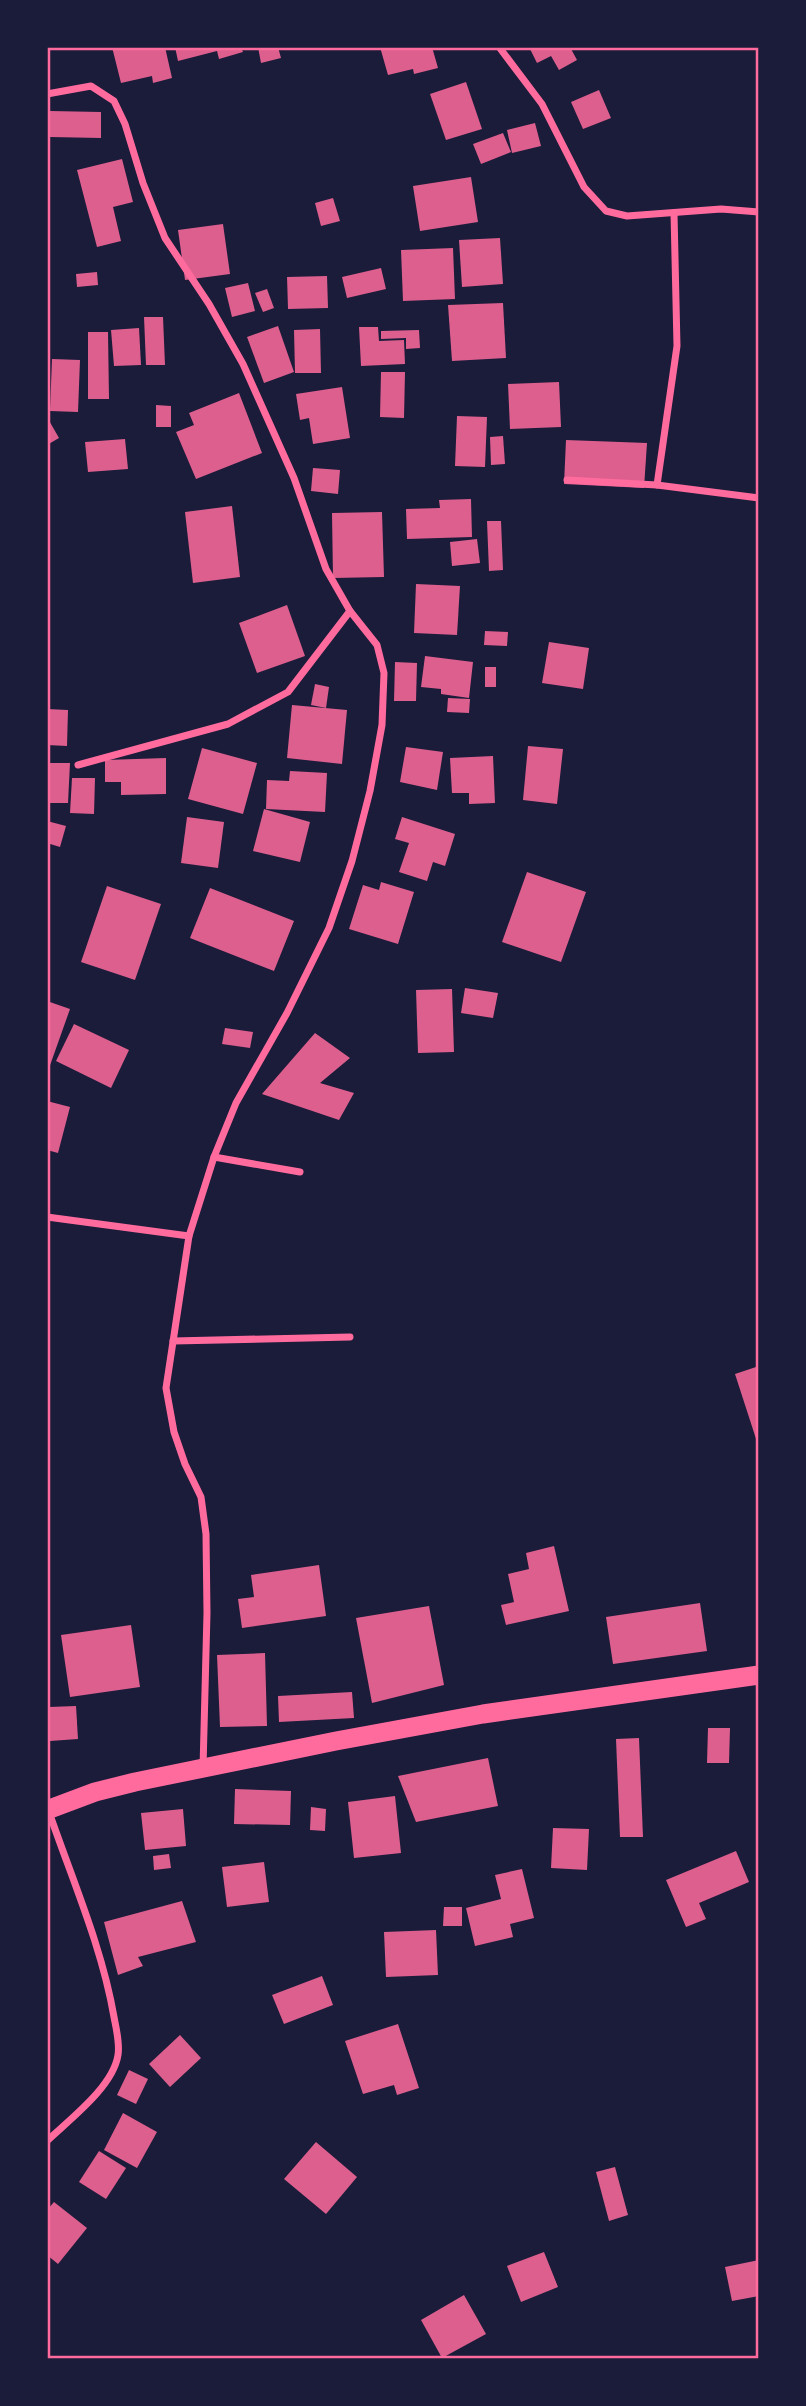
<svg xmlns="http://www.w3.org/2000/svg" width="806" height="2406" viewBox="0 0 806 2406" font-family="Signika,sans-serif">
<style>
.building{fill:#dd5f8e}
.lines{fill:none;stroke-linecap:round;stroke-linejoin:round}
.minor{stroke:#ff6b9d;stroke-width:7}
.trunk{stroke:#ff6b9d;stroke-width:19}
.neatline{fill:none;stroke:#ff6b9d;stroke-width:2.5}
</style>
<rect width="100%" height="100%" fill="#1b1b3a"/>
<g class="building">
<polygon points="112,47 165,47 172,78 153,83 152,76 121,83"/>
<polygon points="175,47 241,47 243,52 219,59 217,51 178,61"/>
<polygon points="258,47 278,47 281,58 261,63"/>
<polygon points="380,47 432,47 438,68 414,74 413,69 388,75"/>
<polygon points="529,47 570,47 577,60 559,70 551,56 537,63"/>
<polygon points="466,82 482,129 446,140 430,94"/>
<polygon points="599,90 611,118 583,129 571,102"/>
<polygon points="50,111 101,112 101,138 50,137"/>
<polygon points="535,123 541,146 512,153 507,130"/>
<polygon points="503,133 511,152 481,164 473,144"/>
<polygon points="122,159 133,202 113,207 121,241 97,247 77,170"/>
<polygon points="471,177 478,222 420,231 413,186"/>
<polygon points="333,198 340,221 321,226 315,203"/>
<polygon points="223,224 230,274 185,280 178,230"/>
<polygon points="500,238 503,284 462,287 459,240"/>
<polygon points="453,248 455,299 403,301 401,250"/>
<polygon points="381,268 386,289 347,298 342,277"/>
<polygon points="97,272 98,285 77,287 76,274"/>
<polygon points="327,276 328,308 288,309 287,277"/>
<polygon points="248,283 255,311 232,317 225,288"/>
<polygon points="267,289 274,308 263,312 255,293"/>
<polygon points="503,303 506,358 452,361 448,305"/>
<polygon points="144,317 163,317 165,365 146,365"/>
<polygon points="278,326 294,372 264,383 247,337"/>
<polygon points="359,327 378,327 379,341 404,340 405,364 361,366"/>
<polygon points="139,328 141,365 114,366 111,330"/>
<polygon points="320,329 321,373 295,373 294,330"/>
<polygon points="419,330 420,348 406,349 406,338 381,339 381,331"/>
<polygon points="88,332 108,332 109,399 88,399"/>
<polygon points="52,359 80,360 78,412 50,411"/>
<polygon points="381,372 405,372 404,418 380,417"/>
<polygon points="559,382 561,427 510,429 508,384"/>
<polygon points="342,387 350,438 313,444 309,418 300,420 296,394"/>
<polygon points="239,393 262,453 196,479 176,432 194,425 189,413"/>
<polygon points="156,405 171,406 171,427 156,427"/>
<polygon points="457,416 487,417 485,467 455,466"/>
<polygon points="47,417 59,438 47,445"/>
<polygon points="503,436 505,464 491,465 490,437"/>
<polygon points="125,439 128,469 88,472 85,442"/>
<polygon points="566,440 647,443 644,488 564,484"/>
<polygon points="313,468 340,470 338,494 311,491"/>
<polygon points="471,499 472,537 407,539 406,509 440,508 439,500"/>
<polygon points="232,506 240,577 193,583 185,512"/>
<polygon points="382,512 384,577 333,578 332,513"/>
<polygon points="487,521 501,521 503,570 489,571"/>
<polygon points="477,539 480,563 452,566 450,542"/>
<polygon points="416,584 460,586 457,635 414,633"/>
<polygon points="287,605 305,656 257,673 239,623"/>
<polygon points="485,631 508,632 507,646 484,645"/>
<polygon points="549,642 589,648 583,689 542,683"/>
<polygon points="425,656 473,662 469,698 441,694 441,689 421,687"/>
<polygon points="395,662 417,663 416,701 394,701"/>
<rect x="485" y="667" width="11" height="20"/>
<polygon points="315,684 329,687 326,708 311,705"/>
<polygon points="448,698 470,699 469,713 447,712"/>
<polygon points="292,705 347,710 342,764 287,758"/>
<polygon points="47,709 68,710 67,746 47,745"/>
<polygon points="528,746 563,749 557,804 523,800"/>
<polygon points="406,747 443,752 437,790 400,782"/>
<polygon points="202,748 257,763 243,814 188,799"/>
<polygon points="493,756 495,803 469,804 469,793 452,793 450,758"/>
<polygon points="166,758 166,794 121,795 121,782 105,782 105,760"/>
<polygon points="47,763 70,763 68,803 47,803"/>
<polygon points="290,771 327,773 325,812 266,809 267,780 289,781"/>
<polygon points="72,778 95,778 94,814 70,813"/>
<polygon points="264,809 310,822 300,862 253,851"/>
<polygon points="187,817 224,822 218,868 181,863"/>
<polygon points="402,817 455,834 445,866 433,862 427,881 399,872 409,843 395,839"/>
<polygon points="47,821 66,826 60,847 47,843"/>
<polygon points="527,872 586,892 561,962 502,942"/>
<polygon points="381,882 414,892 398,944 349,929 363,885 379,890"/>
<polygon points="107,886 161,904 135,980 81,962"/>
<polygon points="210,888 294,921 274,971 190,938"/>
<polygon points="465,988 498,993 493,1018 461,1013"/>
<polygon points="452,989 454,1052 418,1053 416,990"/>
<polygon points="47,1001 70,1009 48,1071 47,1071"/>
<polygon points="74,1024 129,1050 111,1088 56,1061"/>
<polygon points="225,1028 253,1032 250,1048 222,1044"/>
<polygon points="315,1033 350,1058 320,1083 354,1093 339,1120 262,1094"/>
<polygon points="47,1101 70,1107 58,1153 47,1150"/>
<polygon points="759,1366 759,1445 758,1445 735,1374"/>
<polygon points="554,1546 569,1611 506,1625 501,1605 514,1602 508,1574 529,1569 526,1553"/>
<polygon points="319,1565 326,1616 242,1628 238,1599 254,1597 251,1575"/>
<polygon points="700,1603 707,1651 613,1664 606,1617"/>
<polygon points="429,1606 444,1685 372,1703 356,1618"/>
<polygon points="131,1625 140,1687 70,1697 61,1635"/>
<polygon points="265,1653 267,1726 220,1727 217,1655"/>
<polygon points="352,1692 354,1718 279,1722 278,1696"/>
<polygon points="76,1706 78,1739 50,1741 49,1707"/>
<polygon points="708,1728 730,1728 729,1763 707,1763"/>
<polygon points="639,1738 643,1837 620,1837 616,1739"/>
<polygon points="488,1758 498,1806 416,1822 398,1776"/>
<polygon points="235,1789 291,1791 290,1825 234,1824"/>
<polygon points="395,1796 401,1853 354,1858 348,1802"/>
<polygon points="311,1807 326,1809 325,1831 310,1830"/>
<polygon points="183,1809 186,1846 145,1850 141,1813"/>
<polygon points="553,1828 589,1829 587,1870 551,1868"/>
<polygon points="736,1851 749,1882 699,1903 706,1919 686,1927 666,1880"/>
<polygon points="169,1854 171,1868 154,1870 153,1856"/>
<polygon points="264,1862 269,1902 227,1907 222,1867"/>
<polygon points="522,1869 534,1918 510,1924 513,1937 475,1946 466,1908 501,1899 495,1875"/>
<polygon points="182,1901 196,1942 138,1957 143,1966 118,1975 104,1922"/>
<polygon points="444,1907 462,1907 462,1926 443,1926"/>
<polygon points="436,1930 438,1975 386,1977 384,1932"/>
<polygon points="322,1976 333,2005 284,2024 272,1995"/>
<polygon points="398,2024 419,2088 397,2095 394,2085 363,2094 345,2041"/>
<polygon points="180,2035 201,2058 170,2087 149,2064"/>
<polygon points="129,2070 148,2079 136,2104 117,2095"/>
<polygon points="123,2113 157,2132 137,2168 104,2150"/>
<polygon points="316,2142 357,2177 326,2214 284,2179"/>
<polygon points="99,2151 126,2168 106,2199 79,2182"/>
<polygon points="615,2167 628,2215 609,2221 596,2172"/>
<polygon points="54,2202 87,2228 58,2264 47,2255 47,2210"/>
<polygon points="544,2252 558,2287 521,2302 507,2266"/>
<polygon points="759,2260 759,2296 732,2301 725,2267"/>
<polygon points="464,2295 486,2334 442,2358 421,2320"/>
</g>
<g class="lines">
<g class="minor">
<polyline points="499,47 542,104 584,187 606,211 627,216 721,209 759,212"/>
<polyline points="47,94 91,86 114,101 125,124 143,183 165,238 209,304 243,364 294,478 326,569 350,611 377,645 384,673 382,725 370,791 352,861 329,928 287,1013 236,1103 214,1157 189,1236 166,1388 174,1432 185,1464 201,1497 206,1534 207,1613 203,1768"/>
<polyline points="674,213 677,346 657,485 759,498"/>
<polyline points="567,480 657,485"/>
<polyline points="78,765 228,724 288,692 350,611"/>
<polyline points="214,1157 300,1172"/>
<polyline points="47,1217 189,1236"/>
<polyline points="173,1341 350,1337"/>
<path d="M47 2141C70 2119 113 2087 118 2055 120 2043 116 2028 114 2017 102 1947 72 1879 49 1812"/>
</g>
<polyline class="trunk" points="47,1810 95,1792 135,1782 336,1741 483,1714 759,1675"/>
</g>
<rect width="806" height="2406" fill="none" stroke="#1b1b3a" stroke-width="98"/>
<rect x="49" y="49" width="708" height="2308" class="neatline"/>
</svg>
